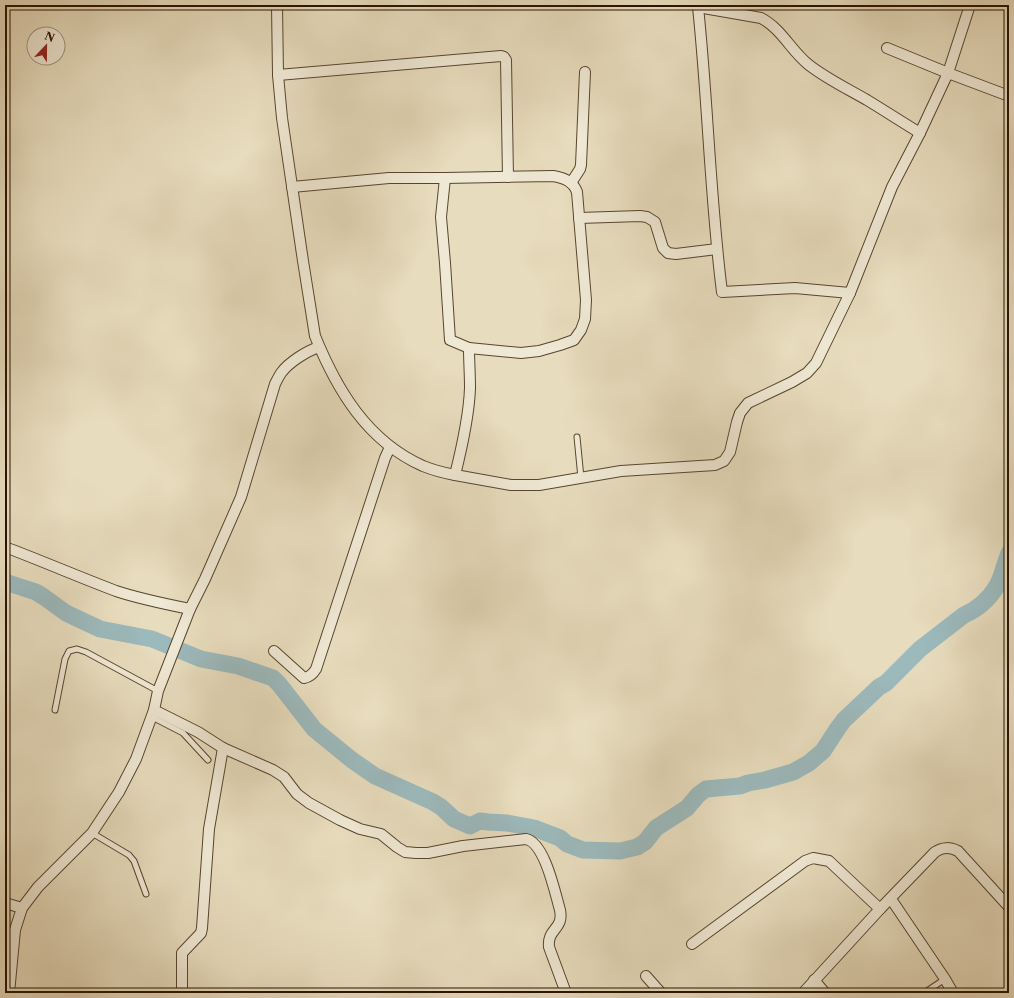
<svg xmlns="http://www.w3.org/2000/svg" width="1014" height="998" viewBox="0 0 1014 998" font-family="'Libre Caslon Text',serif">
<style>
.lines{fill:none;stroke-linecap:round;stroke-linejoin:round}
.river{stroke:#9cb9bc;stroke-width:17}
.lane-casing{stroke:#58452f;stroke-width:7}
.street-casing{stroke:#58452f;stroke-width:12}
.lane{stroke:#efe8d4;stroke-width:5}
.street{stroke:#efe8d4;stroke-width:10}
</style>
<rect width="100%" height="100%" fill="#e7dcbd"/>
<filter id="stains"><feTurbulence type="fractalNoise" baseFrequency=".005" numOctaves="4"/><feColorMatrix values="0 0 0 0 .2 0 0 0 0 .09 0 0 0 0 .02 0 0 0 .5 -.17"/></filter>
<radialGradient id="worn" r=".72"><stop offset=".6" stop-color="#630" stop-opacity="0"/><stop offset="1" stop-color="#630" stop-opacity=".3"/></radialGradient>
<g class="lines">
<path class="river" d="M5 582 36 592 44 597 66 613 100 629 152 639 201 659 238 666 273 678 279 684 314 729 352 760 375 776 433 802 441 807 454 819 470 826 480 821 488 822 507 823 534 828 560 838 567 844 583 850 620 851 637 847 645 842 656 828 687 808 698 795 706 789 740 786 748 783 765 780 793 772 809 763 823 751 838 728 844 720 879 687 886 683 920 649 964 615C978 609 989 599 997 586 1002 577 1005 563 1009 553"/>
<g class="lane-casing">
<g id="lane">
<polyline points="577,437 581,478"/>
<polyline points="55,710 65,659 69,651 77,649 86,652 158,691"/>
<polyline points="152,717 183,733 208,760"/>
<polyline points="92,833 129,855 134,861 146,894"/>
<polyline points="924,993 945,979"/>
</g>
</g>
<g class="street-casing">
<g id="street">
<path d="M277 5 278 75 282 118 303 261 315 336C337 390 367 441 423 466 433 470 444 473 455 475"/>
<path d="M698 5V7L761 18C782 29 791 51 809 65 827 79 848 89 867 100 885 111 902 122 920 133"/>
<path d="M698 7C708 102 710 198 722 292L795 288 850 293"/>
<polyline points="887,48 948,73 1009,96"/>
<polyline points="278,75 501,56 504,57 506,60 508,177"/>
<path d="M445 178 441 217 445 263 450 340 469 348C469 361 470 374 470 388 469 417 462 447 455 475L511 485H539L621 471 715 465 724 461 730 452 737 422 740 413 748 403 792 382 807 373 816 363 850 293 892 187 920 133 948 73 970 5"/>
<polyline points="571,183 580,169 581,165 585,72"/>
<path d="M292 187 389 178H445L553 176C564 178 573 181 577 192L586 300 585 319 581 330 574 340 560 345 539 351 521 353 469 348"/>
<polyline points="579,218 640,216 647,217 655,222 663,248 668,253 676,254 717,249"/>
<path d="M5 547C42 561 79 577 116 591 140 599 165 604 190 609"/>
<path d="M274 651 304 678C310 677 313 674 316 669L385 458 390 447"/>
<path d="M154 710 198 732 223 748 273 770 284 777 297 794 309 803 340 820 360 829 381 834 397 847 405 852 416 853H428L463 846 526 839C545 843 555 893 560 910 564 930 547 928 549 947L566 993"/>
<polyline points="891,899 945,979 953,993"/>
<polyline points="5,903 22,908"/>
<polyline points="692,944 805,861 813,858 829,861 880,909"/>
<polyline points="646,976 661,993"/>
<polyline points="814,980 825,993"/>
<path d="M9 993 15 930 22 908 38 887 92 833 119 792 136 759 154 710 158 691 190 609 205 579 241 497 275 384C277 380 279 376 281 373 289 362 307 351 319 347"/>
<polyline points="182,993 182,953 201,933 202,928 209,829 223,748"/>
<path d="M803 993 880 909 935 852C943 847 949 847 958 851L1009 907"/>
</g>
</g>
<use href="#lane" class="lane"/>
<use href="#street" class="street"/>
</g>
<rect width="1014" height="998" fill="none" stroke="#e7dcbd" stroke-width="20"/>
<rect x="6" y="6" width="1002" height="986" fill="none" stroke="#291300" stroke-width="2"/>
<rect x="10" y="10" width="994" height="978" fill="none" stroke="#291300"/>
<g transform="translate(46 46) rotate(22)"><circle r="19" fill="#efe8d4" stroke="#a0937f"/>
<path d="M0-3L7 15L0 10L-7 15Z" fill="#8f2418"/>
<text y="-6" font-size="11" font-weight="bold" text-anchor="middle" fill="#291300">N</text>
</g>
<rect width="100%" height="100%" filter="url(#stains)"/>
<rect width="100%" height="100%" fill="url(#worn)"/>
</svg>
